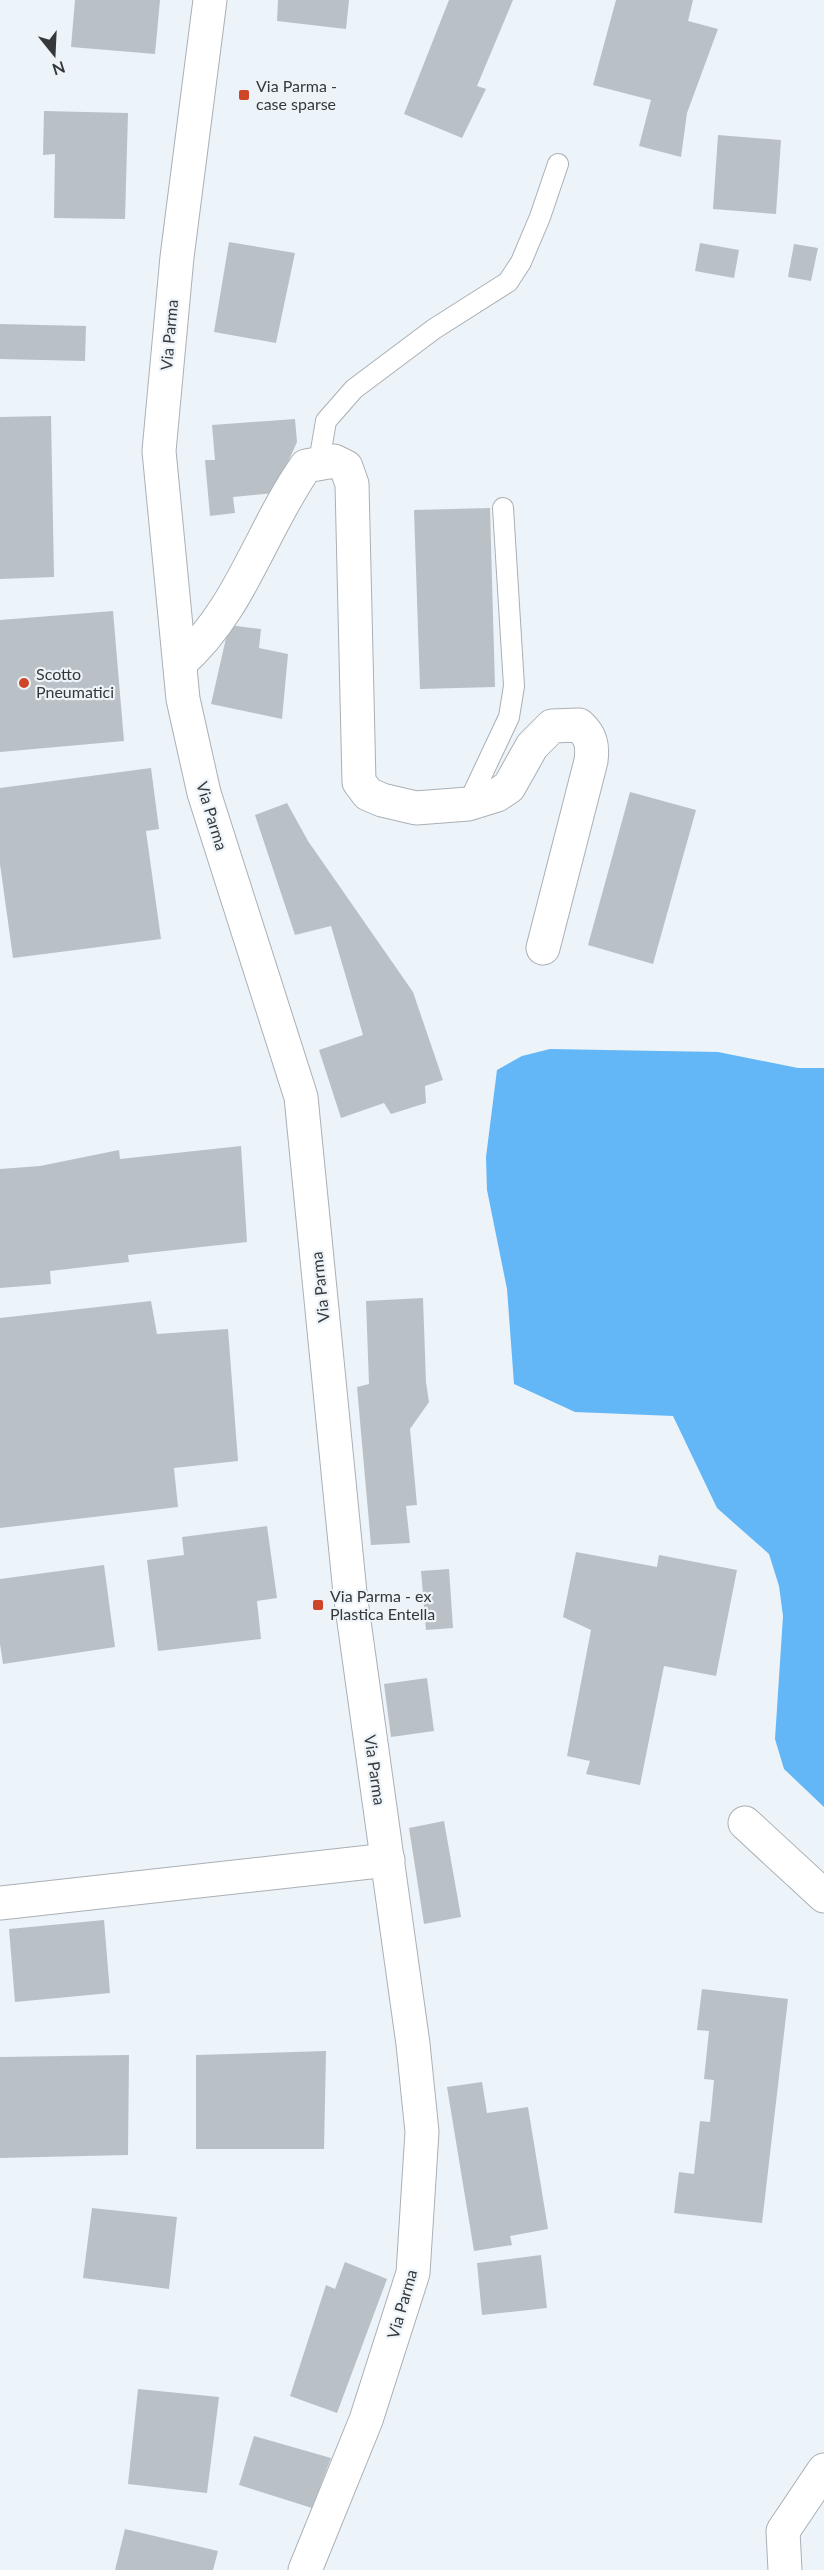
<svg xmlns="http://www.w3.org/2000/svg" width="824" height="2570" viewBox="0 0 824 2570" font-family="Lato,sans-serif">
<style>
.forest{fill:#63b7f7}
.building{fill:#bac1c6}
.lines{fill:none;stroke-linecap:round;stroke-linejoin:round}
.service-casing{stroke:#aab0b5;stroke-width:22}
.minor-casing{stroke:#aab0b5;stroke-width:35}
.primary-casing{stroke:#aab0b5;stroke-width:35}
.service{stroke:#fff;stroke-width:20}
.minor{stroke:#fff;stroke-width:33}
.primary{stroke:#fff;stroke-width:33}
.poi-dot{fill:#cf4528;stroke:#ecf3f9;stroke-width:2}
.labels{text-anchor:middle;stroke-width:4.5;stroke-linejoin:round;paint-order:stroke}
.poi-label{font-size:16px;fill:#36383a;stroke:#ecf3f9;text-anchor:start}
.street-label{font-size:16px;fill:#36383a;stroke:#ecf3f9}
</style>
<rect width="100%" height="100%" fill="#ecf3f9"/>
<polygon class="forest" points="550,1049 718,1052 798,1068 824,1068 824,1807 784,1769 775,1739 783,1616 779,1586 769,1554 717,1508 673,1416 575,1412 514,1384 507,1289 487,1190 486,1157 497,1070 522,1056"/>
<g class="building">
<polygon points="75,0 160,0 155,54 71,47"/>
<polygon points="278,0 349,0 346,29 277,21"/>
<polygon points="449,0 513,0 477,86 486,89 462,138 404,114"/>
<polygon points="616,0 693,0 688,21 718,29 687,113 681,157 639,146 651,100 593,85"/>
<polygon points="44,111 128,113 125,219 54,218 55,154 43,155"/>
<polygon points="718,135 781,140 776,214 713,209"/>
<polygon points="229,242 295,253 276,343 214,332"/>
<polygon points="700,243 739,250 734,278 695,271"/>
<polygon points="794,244 818,248 811,281 788,277"/>
<polygon points="0,324 86,326 85,361 0,359"/>
<polygon points="51,416 54,577 0,579 0,417"/>
<polygon points="295,419 297,442 274,493 233,497 235,513 210,516 205,460 215,460 212,425"/>
<polygon points="490,508 495,687 420,689 414,510"/>
<polygon points="113,611 124,741 0,752 0,620"/>
<polygon points="229,625 261,629 259,648 288,654 282,719 211,704"/>
<polygon points="151,768 159,829 146,831 161,939 13,958 0,864 0,788"/>
<polygon points="630,792 696,810 653,964 588,945"/>
<polygon points="287,803 308,841 413,992 443,1080 425,1086 426,1103 391,1114 384,1103 341,1118 319,1050 363,1035 331,926 295,935 255,815"/>
<polygon points="241,1146 247,1242 128,1255 129,1262 50,1271 51,1284 0,1288 0,1169 40,1166 119,1150 120,1159"/>
<polygon points="423,1298 426,1382 429,1402 410,1429 417,1505 406,1506 410,1543 371,1545 357,1387 369,1384 366,1301"/>
<polygon points="151,1301 157,1334 228,1329 238,1461 174,1468 178,1507 0,1528 0,1318"/>
<polygon points="267,1526 277,1598 257,1601 261,1639 158,1651 147,1560 184,1555 182,1537"/>
<polygon points="576,1552 657,1567 659,1555 737,1570 716,1676 664,1666 640,1785 586,1774 590,1761 567,1756 591,1630 563,1617"/>
<polygon points="104,1565 115,1647 3,1664 0,1644 0,1579"/>
<polygon points="449,1569 453,1628 426,1630 421,1571"/>
<polygon points="427,1678 434,1731 391,1737 384,1684"/>
<polygon points="444,1821 461,1917 424,1924 409,1828"/>
<polygon points="104,1920 110,1993 15,2002 9,1929"/>
<polygon points="702,1989 788,1999 762,2223 674,2213 679,2172 694,2174 700,2121 710,2122 714,2080 704,2079 709,2031 697,2030"/>
<polygon points="326,2051 324,2149 196,2149 196,2055"/>
<polygon points="129,2055 128,2155 0,2158 0,2057"/>
<polygon points="482,2082 487,2113 528,2107 548,2229 510,2236 512,2245 474,2251 447,2087"/>
<polygon points="92,2208 177,2217 169,2289 83,2278"/>
<polygon points="541,2255 547,2308 482,2315 477,2263"/>
<polygon points="345,2262 387,2279 337,2413 290,2396 326,2285 335,2289"/>
<polygon points="138,2389 219,2397 207,2493 128,2484"/>
<polygon points="254,2436 331,2458 312,2508 239,2485"/>
<polygon points="125,2529 218,2551 213,2570 115,2570"/>
</g>
<g class="lines">
<g class="service-casing">
<g id="service">
<polyline points="319,462 326,421 354,389 434,329 508,282 521,262 540,217 558,164"/>
<polyline points="468,804 509,717 514,686 503,508"/>
</g>
</g>
<g class="minor-casing">
<g id="minor">
<path d="M180 663C240 611 261 530 306 466L334 461 346 467 352 484 359 782 368 794 382 800 416 808 468 804 497 795 509 787 532 746 552 726 579 725C591 736 593 745 591 761L543 948"/>
<polyline points="745,1823 824,1896"/>
<polyline points="0,1903 388,1860"/>
<polyline points="785,2570 783,2531 824,2470"/>
</g>
</g>
<g class="primary-casing">
<polyline id="primary" points="210,0 177,257 159,451 183,699 204,793 301,1097 350,1593 413,2044 422,2132 413,2273 366,2420 305,2570"/>
</g>
<use href="#service" class="service"/>
<use href="#minor" class="minor"/>
<use href="#primary" class="primary"/>
</g>
<g class="poi-dot">
<rect x="238" y="89" width="12" height="12" rx="3"/>
<circle cx="24" cy="683" r="6"/>
<rect x="312" y="1599" width="12" height="12" rx="3"/>
</g>
<g class="labels">
<g class="poi-label">
<text x="256" y="92">Via Parma -<tspan x="256" dy="18">case sparse</tspan></text>
<text x="36" y="680">Scotto<tspan x="36" dy="18">Pneumatici</tspan></text>
<text x="330" y="1602">Via Parma - ex<tspan x="330" dy="18">Plastica Entella</tspan></text>
</g>
<g class="street-label">
<text transform="translate(169 335) rotate(-85)" y="6">Via Parma</text>
<text transform="translate(212 816) rotate(73)" y="6">Via Parma</text>
<text transform="translate(320 1287) rotate(-96)" y="6">Via Parma</text>
<text transform="translate(375 1770) rotate(82)" y="6">Via Parma</text>
<text transform="translate(402 2304) rotate(-74)" y="6">Via Parma</text>
</g>
</g>
<g transform="translate(54 54) rotate(162)" stroke="#ecf3f9" stroke-width="4.5" paint-order="stroke">
<path d="M0-4.5L10 22L0 15L-10 22Z" fill="#36383a"/>
<text y="-9" font-size="16" font-weight="bold" text-anchor="middle" fill="#36383a">N</text>
</g>
</svg>
